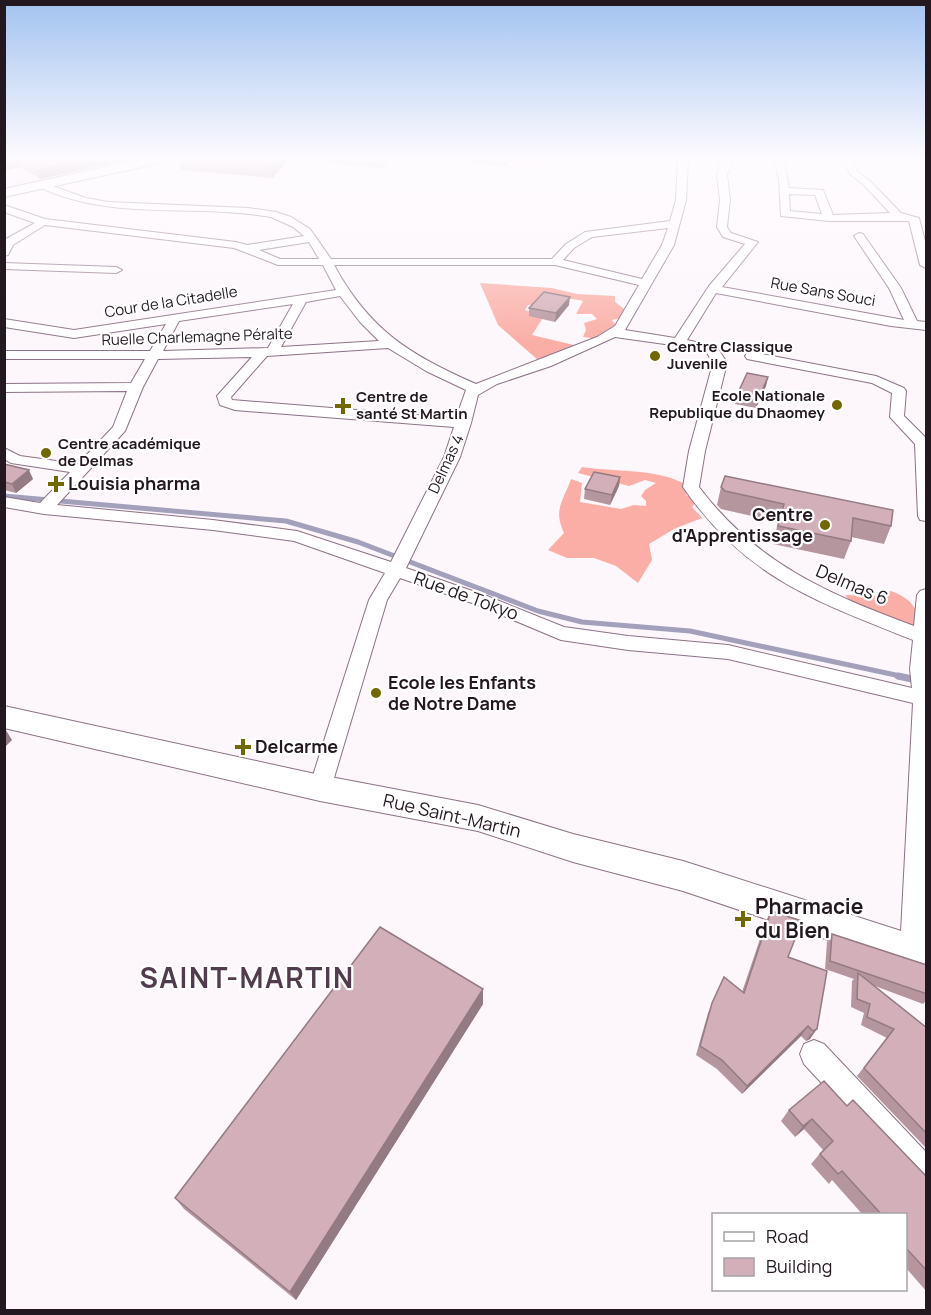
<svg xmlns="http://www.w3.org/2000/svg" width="931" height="1315" viewBox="0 0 931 1315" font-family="Manrope,sans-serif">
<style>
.built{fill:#fce6f7}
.forest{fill:#faaea5}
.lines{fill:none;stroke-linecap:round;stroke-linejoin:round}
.stream-far1{stroke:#a2a0ba;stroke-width:5}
.stream{stroke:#a2a0ba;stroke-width:7}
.street-casing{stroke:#8c7286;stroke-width:2}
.secondary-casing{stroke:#8c7286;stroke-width:2}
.street{fill:#fff;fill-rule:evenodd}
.secondary{fill:#fff;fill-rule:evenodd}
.wall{fill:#b5969f}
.shaded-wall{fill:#947a82}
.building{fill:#d3afb9;stroke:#947a82;stroke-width:1.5}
.poi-dot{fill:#716800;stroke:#fff;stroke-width:2}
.labels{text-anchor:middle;stroke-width:4.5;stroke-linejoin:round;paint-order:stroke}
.far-street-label{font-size:15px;fill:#231820;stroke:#fff}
.far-poi-label{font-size:15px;font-weight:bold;fill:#231820;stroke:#fff;text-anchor:start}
.poi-label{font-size:18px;font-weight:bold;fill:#231820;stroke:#fff;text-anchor:start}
.street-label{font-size:18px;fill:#231820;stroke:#fff}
.near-poi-label{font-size:21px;font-weight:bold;fill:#231820;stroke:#fff;text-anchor:start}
.near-district-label{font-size:28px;font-weight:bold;letter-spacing:1.5px;fill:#523b4c;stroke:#fff}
</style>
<rect width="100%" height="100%" fill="#fdf7fc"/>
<g class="built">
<polygon points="5,160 144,160 5,190"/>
<polygon points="309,160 611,160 610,164 509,167 403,165 363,168 303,165"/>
</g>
<g class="forest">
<path d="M480 283 552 288 577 294 615 296V302L627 311 621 318 612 320 618 328 599 339 583 337 586 330 584 323 597 319 592 314H576L583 301C558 295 552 305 528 305L525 310 544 316 532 335 578 346 538 360 498 325Z"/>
<path d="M582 467C620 473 657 467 691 487L686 495 698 499 692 507 702 518 674 529 649 544 652 560 638 583 616 566 594 558H567L548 550 564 533C553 509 563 502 571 479L582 483 580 502 621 509 634 505 646 506V501L641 496 645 490 656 483 645 480 629 486 578 473Z"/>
<path d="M891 591C907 597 926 610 911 628L854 605 845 595 877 596Z"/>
</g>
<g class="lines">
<polyline class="stream-far1" points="4,496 286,521 358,542 538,611 582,622 690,631 905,677"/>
<polyline class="stream" points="898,676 926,682"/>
<g class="street-casing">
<g id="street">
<path d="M678 160H688L686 200 674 245 625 330 675 338 709 286 745 244 723 237 717 227 720 200 717 175 722 160H732L727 175 730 200 727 227 731 233 758 242 722 287 904 320 889 288 854 236 859 233 863 234 901 288 917 321 926 322V330L891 326 716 293 687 340 717 347 727 363 705 451 699 487C756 563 828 594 914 626L917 595 920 591 926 589V951L922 959 913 963 904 959 900 951 913 703 728 659 628 650 561 640 475 604 400 578 387 600 331 788 328 794 320 797 312 794 309 788 369 600 385 573 294 541 213 530 44 514 4 507V497L40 503 70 472 11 463 4 459V448L20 456 78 464 113 427 127 391 4 392V384L131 383 145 359H4V351H150L166 324 74 338 4 327V319L74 330 336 290 323 265H278L234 248 45 225 13 245 8 255 4 256V240L35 223 4 212V205L45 219 236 242 247 245 304 236 293 227 271 217C193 203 117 222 41 188V184H47L86 198 108 202 248 208 276 212 291 217 310 229 331 259H552L566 244 585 232 670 221 676 200ZM668 228 662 245 642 279 563 260 574 248 592 237ZM309 242 319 259H280L259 250ZM334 265H555L639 285 615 326 597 337 476 384C409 354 370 331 334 265ZM340 296 360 322 379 341 281 347 306 302ZM293 304 268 348 163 351 179 321ZM615 337 679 346 707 353 713 363 689 451 683 487C746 578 815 601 913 640L910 669 912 688 728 645 628 636 564 627 487 596 406 568 460 457 471 423 478 395 497 384 551 366ZM388 348 426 371 466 390 456 418 232 400 231 397 267 356ZM252 357 217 396 220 405 235 410 454 427 444 457 391 562 297 531 213 520 57 505 125 431 143 387 158 359Z"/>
<path d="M774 160H784L789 188 823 190 833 215 890 213 864 185 850 174 844 160H854L857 171 870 181 901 213 919 218 926 245V268L920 265 909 221H829L781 216 779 179ZM789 194 815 195 822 214 790 211Z"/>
<polygon points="4,263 116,267 122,270 116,273 4,269"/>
<polygon points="752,352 876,376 904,388 906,391 904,416 926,438 926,521 920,520 918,516 915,444 890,417 892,393 872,383 747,359 745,356 747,353"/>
<polygon points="814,1040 824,1044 926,1152 926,1188 915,1184 804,1064 800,1054 804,1044"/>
</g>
</g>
<g class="secondary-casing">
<g id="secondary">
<polygon points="137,160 162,160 161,163 4,197 4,189"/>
<polygon points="4,706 320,775 478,805 573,834 683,861 926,939 926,973 683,891 573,862 478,831 320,801 4,728"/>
</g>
</g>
<use href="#street" class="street"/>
<use href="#secondary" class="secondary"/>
</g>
<g class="wall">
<polygon points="4,160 122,160 122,161 40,179 21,167 4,171"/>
<polygon points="179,160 287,160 287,162 272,178 181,170"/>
<polygon points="308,160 388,160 382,168 308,161"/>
<polygon points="434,160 511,160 507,166"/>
<polygon points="569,305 555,322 529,316 529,308"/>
<polygon points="768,377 766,386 756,408 735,404 737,395"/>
<polygon points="4,464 33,479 16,493 4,490"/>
<polygon points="620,477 619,486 610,505 584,499 585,489"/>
<polygon points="721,487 891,526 884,544 851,537 851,541 844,559 773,544 778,522 721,509 717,505"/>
<polygon points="771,911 788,957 827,971 810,1039 806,1041 801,1036 742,1094 717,1069 696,1055 708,1013 724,977 742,992 766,921"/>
<polygon points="832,934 927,965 927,1000 923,1004 875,986 927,1028 927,1149 857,1076 887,1038 861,1025 864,1013 851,1007 852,981 854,979 825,969 827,942"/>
<polygon points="483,1004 296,1300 184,1209 175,1198"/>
<polygon points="847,1106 927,1177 927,1292 906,1268 906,1215 863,1215 832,1180 829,1184 811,1164 823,1150 804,1129 795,1137 781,1121 789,1110"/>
</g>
<g class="shaded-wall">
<polygon points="19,160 21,167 4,171 4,161"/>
<polygon points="80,160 122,161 40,179 37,170"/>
<polygon points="273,160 287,160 287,162 272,178 270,164"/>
<polygon points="381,160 388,160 382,168"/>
<polygon points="570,297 569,305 555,322 556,313"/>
<polygon points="768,377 766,386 756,408 758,400"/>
<polygon points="29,470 33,479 16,493 12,484"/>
<polygon points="620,477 619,486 610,505 612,495"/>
<polygon points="4,727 12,740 4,748"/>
<polygon points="483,989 483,1004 296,1300 290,1292"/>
<polygon points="808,1026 801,1036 742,1094 747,1086"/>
<polygon points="817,1029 810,1039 806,1041 813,1031"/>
<polygon points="812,1119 804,1129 795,1137 803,1126"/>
</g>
<g class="building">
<polygon points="23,160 80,160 37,170"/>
<polygon points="226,160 273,160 270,164"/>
<polygon points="544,292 570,297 556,313 529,308"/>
<polygon points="747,373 768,377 758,400 737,395"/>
<polygon points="4,464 29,470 12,484 4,482"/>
<polygon points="594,472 620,477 612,495 585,489"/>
<polygon points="725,476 893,510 891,526 853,518 851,541 778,526 784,504 725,491 721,487"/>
<polygon points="771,911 802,921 788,957 827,971 817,1029 813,1031 808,1026 747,1086 722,1060 700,1046 712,1003 724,977 744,993"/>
<polygon points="380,927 483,989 290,1292 175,1198"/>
<polygon points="832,934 927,965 927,994 830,961"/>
<polygon points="858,973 927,1028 927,1134 864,1068 894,1029 867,1017 870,1004 857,999"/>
<polygon points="824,1081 847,1106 853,1100 927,1177 927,1271 906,1248 906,1215 882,1215 842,1171 838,1174 820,1154 833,1141 812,1119 803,1126 789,1110"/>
</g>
<linearGradient id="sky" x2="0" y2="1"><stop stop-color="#a2c3f0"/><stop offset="0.46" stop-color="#fefbfe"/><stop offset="1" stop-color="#fefbfe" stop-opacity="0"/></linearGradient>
<rect width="931" height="345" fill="url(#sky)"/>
<g class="poi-dot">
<circle cx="655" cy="356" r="6"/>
<circle cx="837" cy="405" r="6"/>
<path d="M340 397h6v6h6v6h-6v6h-6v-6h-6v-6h6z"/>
<circle cx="46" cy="453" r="6"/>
<path d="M53 475h6v6h6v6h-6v6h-6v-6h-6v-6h6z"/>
<circle cx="825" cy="525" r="6"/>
<circle cx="376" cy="693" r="6"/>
<path d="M240 738h6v6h6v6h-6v6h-6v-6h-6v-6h6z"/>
<path d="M740 910h6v6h6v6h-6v6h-6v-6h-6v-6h6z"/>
</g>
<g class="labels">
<g class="far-street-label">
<text transform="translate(823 292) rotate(10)" y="5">Rue Sans Souci</text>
<text transform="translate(171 302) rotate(-9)" y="5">Cour de la Citadelle</text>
<text transform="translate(197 337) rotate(-2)" y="5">Ruelle Charlemagne Péralte</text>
<text transform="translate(446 464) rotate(-65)" y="5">Delmas 4</text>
</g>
<g class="far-poi-label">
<text x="667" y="352">Centre Classique<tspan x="667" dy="17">Juvenile</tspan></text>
<text x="825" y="401" text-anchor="end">Ecole Nationale<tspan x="825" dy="17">Republique du Dhaomey</tspan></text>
<text x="356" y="402">Centre de<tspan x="356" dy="17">santé St Martin</tspan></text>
<text x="58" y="449">Centre académique<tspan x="58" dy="17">de Delmas</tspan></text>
</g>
<g class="poi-label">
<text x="68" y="490">Louisia pharma</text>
<text x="813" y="521" text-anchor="end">Centre<tspan x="813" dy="21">d'Apprentissage</tspan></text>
<text x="388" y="689">Ecole les Enfants<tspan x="388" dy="21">de Notre Dame</tspan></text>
<text x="255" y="753">Delcarme</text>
</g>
<g class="street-label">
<text transform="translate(852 585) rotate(23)" y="6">Delmas 6</text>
<text transform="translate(466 596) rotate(20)" y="6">Rue de Tokyo</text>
<text transform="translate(452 816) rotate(13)" y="6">Rue Saint-Martin</text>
</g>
<g class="near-poi-label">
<text x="755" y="914">Pharmacie<tspan x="755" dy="24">du Bien</tspan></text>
</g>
<g class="near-district-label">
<text x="247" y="988">SAINT-MARTIN</text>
</g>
</g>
<rect width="931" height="1315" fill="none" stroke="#231820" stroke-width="12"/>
<rect x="712" y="1213" width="195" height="78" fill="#ffffff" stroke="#a7a3a6" stroke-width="1.5"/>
<rect x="724" y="1232" width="30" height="9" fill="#ffffff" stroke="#a7a3a6" stroke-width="1.5"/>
<text x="766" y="1243" font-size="18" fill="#231820">Road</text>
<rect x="724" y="1258" width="30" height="18" fill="#d3afb9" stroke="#a7a3a6" stroke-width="1.5"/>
<text x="766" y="1273" font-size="18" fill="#231820">Building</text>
</svg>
